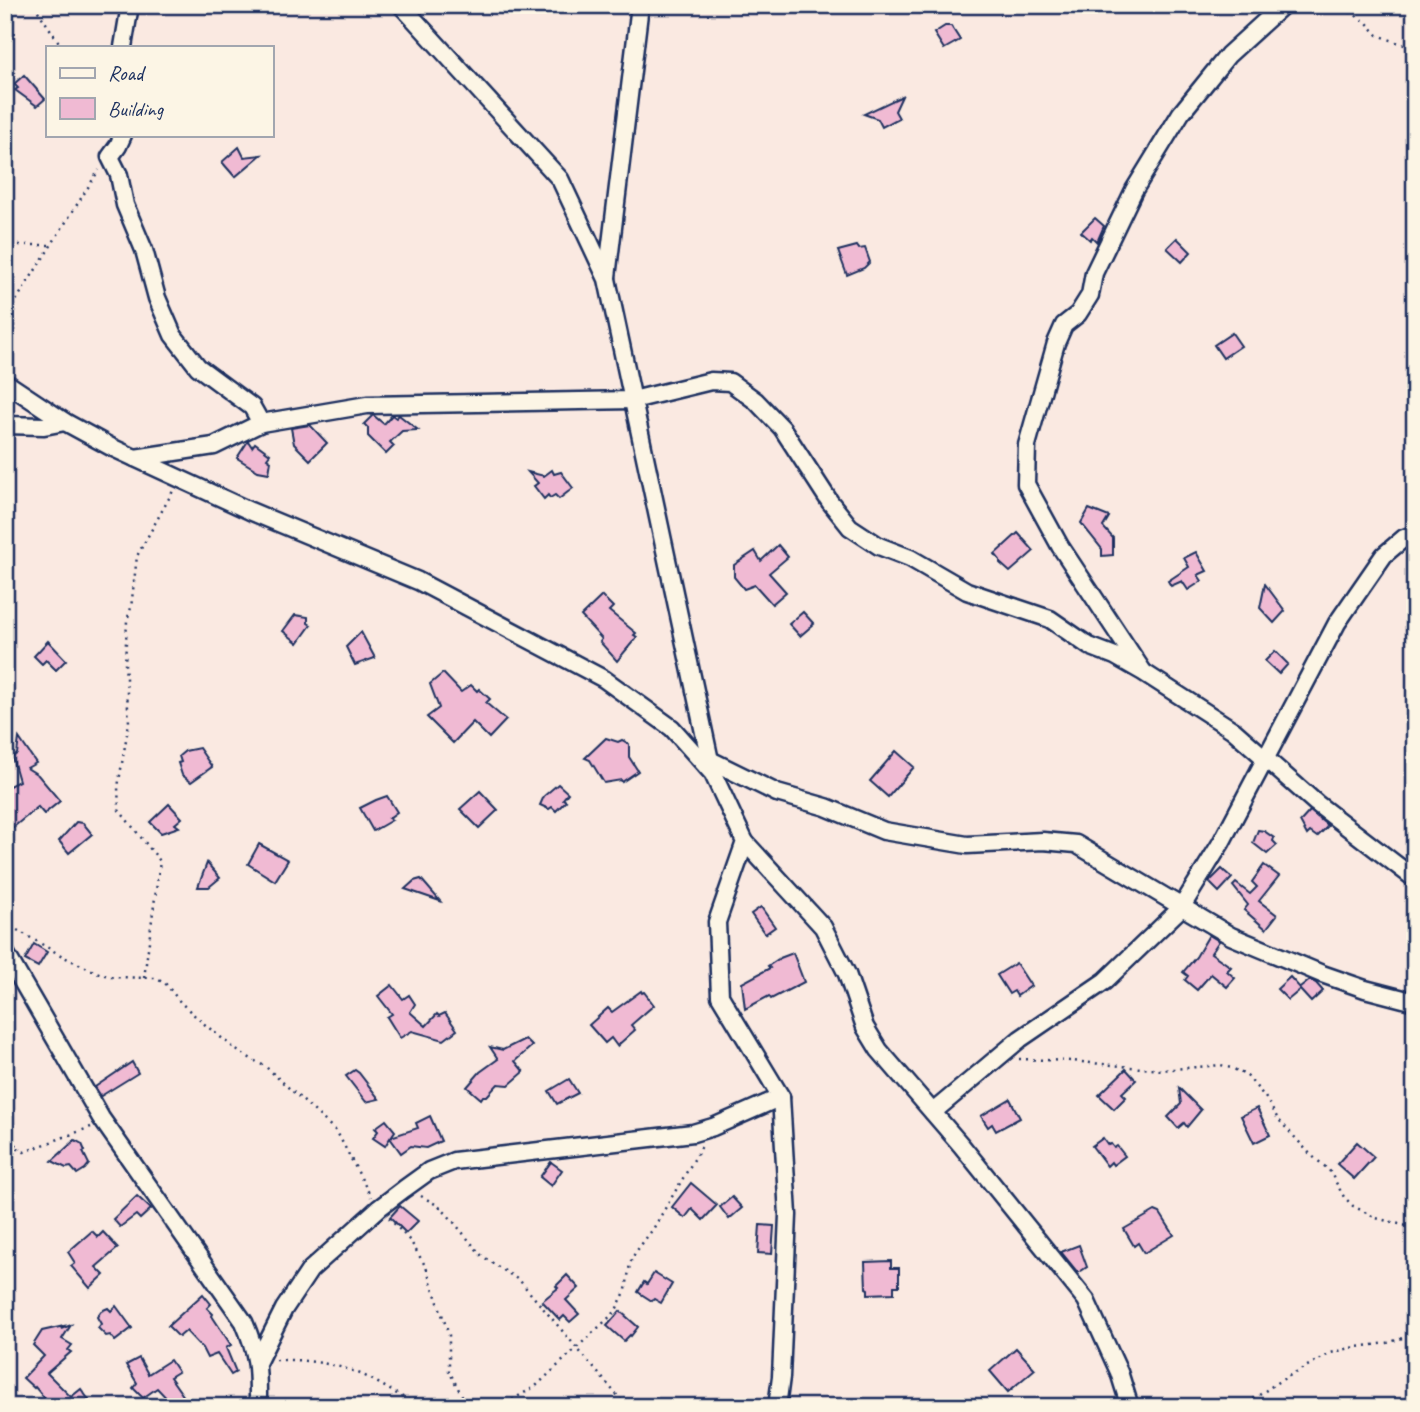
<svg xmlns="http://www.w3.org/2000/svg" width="1420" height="1412" viewBox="0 0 1420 1412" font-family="Caveat,sans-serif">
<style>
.building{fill:#f0bad3;stroke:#1b2f5e;stroke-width:2}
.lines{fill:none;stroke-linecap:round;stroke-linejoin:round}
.minor-casing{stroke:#1b2f5e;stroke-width:21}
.path{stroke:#1b2f5e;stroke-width:2.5;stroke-dasharray:2 5;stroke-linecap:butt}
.minor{stroke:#fcf5e5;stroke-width:16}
</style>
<rect width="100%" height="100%" fill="#fae9e1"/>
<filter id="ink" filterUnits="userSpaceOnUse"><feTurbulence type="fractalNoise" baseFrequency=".0143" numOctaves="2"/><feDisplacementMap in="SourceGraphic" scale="14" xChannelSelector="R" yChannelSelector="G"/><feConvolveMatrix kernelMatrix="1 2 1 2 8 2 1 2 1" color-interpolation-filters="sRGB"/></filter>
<g filter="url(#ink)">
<g class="building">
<polygon points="945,26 951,26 960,40 944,49 934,33"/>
<polygon points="24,75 45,99 37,106 15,90 18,88 14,84"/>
<polygon points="902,96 895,111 899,118 882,127 878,119 864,114"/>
<polygon points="239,147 244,157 261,155 235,177 222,162"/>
<polygon points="1095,218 1104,226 1097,242 1092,237 1090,240 1081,232"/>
<polygon points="1177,238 1191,252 1182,262 1167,248"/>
<polygon points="857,246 859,249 865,248 870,262 864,268 847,275 838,251"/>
<polygon points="1232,333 1241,346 1223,358 1214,345"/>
<polygon points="373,415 384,424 392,415 396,418 399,415 418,430 402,431 390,442 394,446 386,454 368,436 368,428 364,424"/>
<polygon points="310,425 327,443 310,460 294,444 291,428"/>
<polygon points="248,441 252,447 255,443 270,454 267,458 271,461 269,473 258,471 237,458"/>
<polygon points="552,470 554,474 561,472 573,488 559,499 555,495 550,498 548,495 544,499 534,486 538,483 528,472 544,476"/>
<polygon points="1089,509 1109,517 1103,527 1113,538 1113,555 1102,556 1102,549 1081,523"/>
<polygon points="1018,533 1034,551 1010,572 1000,563 1000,560 995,554"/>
<polygon points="778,545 788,557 769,573 786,592 772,604 755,585 744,589 734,577 734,565 755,551 761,561"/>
<polygon points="1196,552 1207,571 1198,575 1202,581 1188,590 1182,581 1171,586 1168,581 1189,567 1184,558"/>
<polygon points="1265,584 1285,611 1274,623 1260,608"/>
<polygon points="602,596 613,607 609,611 636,633 634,635 637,637 617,661 600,642 602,639 581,616"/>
<polygon points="803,612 814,624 800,636 789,624"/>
<polygon points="295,615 308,617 308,623 311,625 298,643 283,631"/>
<polygon points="361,632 375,658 355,665 346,647"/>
<polygon points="48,641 66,660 56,670 46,660 42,664 34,656"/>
<polygon points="1275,651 1288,664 1279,674 1265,661"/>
<polygon points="443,673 461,692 471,685 477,691 479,689 490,699 486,703 506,720 489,738 473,722 453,743 427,717 439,708 430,684"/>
<polygon points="19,738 36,763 27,768 38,775 60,801 44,814 38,807 5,834 5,788 19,781 12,757 17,754"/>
<polygon points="606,738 618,742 622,740 629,744 629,757 638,771 622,782 621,780 604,783 590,760 585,758"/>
<polygon points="199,748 212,767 191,782 182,775 178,763 181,762 179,756 185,751"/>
<polygon points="896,751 914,767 888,797 870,781"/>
<polygon points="558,784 568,793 563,799 566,801 556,811 552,807 549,809 540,805 544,796"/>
<polygon points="480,791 498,810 479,828 460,809"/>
<polygon points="387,796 397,812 389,818 392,820 373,831 360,808 376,800"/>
<polygon points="169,804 182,818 175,824 179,827 161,833 150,822"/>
<polygon points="1310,811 1328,826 1317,837 1310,832 1307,835 1300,822"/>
<polygon points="76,822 83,823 92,834 69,853 59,841"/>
<polygon points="1258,830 1264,831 1274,838 1273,841 1277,845 1267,854 1253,843"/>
<polygon points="259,844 288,860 275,881 248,864"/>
<polygon points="207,863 220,878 209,887 198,887"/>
<polygon points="1264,865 1279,876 1259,901 1277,915 1266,929 1244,910 1248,905 1233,886 1236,883 1250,894 1257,887 1252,882"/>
<polygon points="1222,869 1232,878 1219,892 1209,882"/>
<polygon points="421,879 440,901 405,889 414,881"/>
<polygon points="761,907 775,927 765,934 751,914"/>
<polygon points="1209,935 1219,941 1211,953 1231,967 1227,971 1235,978 1227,987 1211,974 1197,990 1185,980 1188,976 1183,972 1196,957"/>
<polygon points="34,944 47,952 38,967 25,960"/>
<polygon points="793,953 804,982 771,999 769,996 745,1009 742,983 770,968 768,966 780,958"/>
<polygon points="1016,963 1031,986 1017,996 1014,991 1009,994 997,975"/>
<polygon points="1290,977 1300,988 1310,980 1316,983 1323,991 1311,1002 1300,990 1288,1000 1277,989"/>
<polygon points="392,985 403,999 409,995 415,1004 410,1012 426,1026 437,1014 439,1016 445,1013 457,1030 444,1040 412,1031 400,1038 387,1017 392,1014 378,996"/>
<polygon points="641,991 642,993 644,992 654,1005 631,1025 635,1030 617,1046 611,1038 605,1043 589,1025 608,1008 612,1012"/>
<polygon points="525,1039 532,1046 515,1061 524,1072 509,1085 498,1084 487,1096 483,1096 481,1099 467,1087 480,1072 498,1059 490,1047 503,1050"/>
<polygon points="132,1062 138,1073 101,1096 95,1087"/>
<polygon points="1126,1069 1136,1080 1122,1093 1126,1097 1114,1109 1099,1095"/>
<polygon points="355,1070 359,1073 379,1099 366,1102 346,1076"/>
<polygon points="569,1079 578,1093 557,1104 549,1091"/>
<polygon points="1179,1088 1201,1110 1187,1127 1184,1123 1178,1128 1168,1117 1181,1104"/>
<polygon points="1010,1099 1020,1118 996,1131 992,1124 988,1127 981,1116"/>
<polygon points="1257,1108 1270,1135 1254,1143 1241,1116"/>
<polygon points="430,1116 441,1141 426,1148 411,1146 401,1153 390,1138 385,1146 373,1138 378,1131 375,1128 386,1120 395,1131 391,1137 418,1128 416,1123"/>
<polygon points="1103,1138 1108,1145 1111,1144 1114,1148 1117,1146 1125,1156 1113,1165 1111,1162 1107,1166 1092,1146"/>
<polygon points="75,1140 82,1144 85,1151 83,1152 89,1164 85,1169 77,1174 71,1167 66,1168 52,1161"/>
<polygon points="1357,1142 1374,1157 1354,1179 1337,1164"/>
<polygon points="551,1162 562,1170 551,1186 540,1177"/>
<polygon points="691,1183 717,1205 703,1220 692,1209 685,1218 672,1207"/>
<polygon points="137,1196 151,1209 140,1219 136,1215 120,1227 113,1219"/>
<polygon points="732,1197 742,1208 729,1219 720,1207"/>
<polygon points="400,1206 418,1221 406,1233 390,1217"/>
<polygon points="1155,1211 1160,1213 1174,1235 1144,1253 1138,1243 1134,1246 1124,1229"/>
<polygon points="760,1225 774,1226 772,1254 758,1253"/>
<polygon points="92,1231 98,1237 103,1232 118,1248 96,1267 104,1275 90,1288 71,1266 75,1263 68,1252"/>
<polygon points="1079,1245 1087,1267 1078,1273 1061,1252"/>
<polygon points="891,1261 891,1268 899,1268 899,1286 894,1286 894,1293 868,1294 868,1289 866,1288 865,1262"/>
<polygon points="654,1273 672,1284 661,1303 654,1299 652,1301 638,1292 644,1282 647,1284"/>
<polygon points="567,1275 579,1288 566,1300 579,1314 570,1322 564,1316 560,1320 542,1301 558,1288 556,1286"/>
<polygon points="203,1294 211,1304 207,1308 213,1314 212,1316 231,1345 226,1348 236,1372 231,1375 217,1354 207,1358 202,1348 186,1331 179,1337 168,1326"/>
<polygon points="116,1306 132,1328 115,1341 110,1335 106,1336 98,1328 101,1324 97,1317 101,1311 108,1308 111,1311"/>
<polygon points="620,1311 638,1327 631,1336 630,1335 624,1341 607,1326"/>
<polygon points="71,1325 62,1339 72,1345 68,1350 71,1352 47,1373 71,1397 81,1389 94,1407 52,1407 35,1387 34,1388 23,1378 44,1356 33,1345 42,1331 64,1326 61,1329"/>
<polygon points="1016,1348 1035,1369 1008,1392 990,1371"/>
<polygon points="139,1358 148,1374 170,1360 178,1372 170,1377 184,1397 173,1405 157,1388 143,1398 133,1388 137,1383 126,1365"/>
</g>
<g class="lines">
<g class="minor-casing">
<g id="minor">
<polyline points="401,5 560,179 607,279 712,770"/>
<polyline points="123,47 130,5"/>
<polyline points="123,135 118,146 110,157 119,175 125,205 144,250 157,298 173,335 198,367 252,407 261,423"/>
<polyline points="607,277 640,5"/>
<polyline points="5,382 65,422 111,447 250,511 418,581 604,679 672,728 713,774 745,842 717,922 720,996 781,1097 788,1215 781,1377 777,1407"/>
<polyline points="5,425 44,426 65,422"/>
<polyline points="135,458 214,446 261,423 367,405 633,400 711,381 730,382 756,401 782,428 830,502 850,527 879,546 910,558 967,591 1050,619 1089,646 1115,656 1143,672 1233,730 1316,803 1415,879"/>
<polyline points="1142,670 1060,546 1026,484 1027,445 1056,343 1064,325 1078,314 1090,295 1094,273 1134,190 1181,113 1203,86 1228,55 1283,5"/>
<polyline points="710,760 777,793 826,807 884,831 967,845 1043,841 1076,844 1231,936 1322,974 1365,989 1415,1002"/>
<polyline points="745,842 823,927 847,974 865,1027 879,1050 961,1145 1086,1300 1119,1372 1130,1407"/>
<path d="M5 952 101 1118 244 1322C259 1357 258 1370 258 1407"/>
<polyline points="933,1112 1020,1039 1105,981 1181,908 1221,843 1337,623 1384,555 1404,538 1415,534"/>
<polyline points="258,1361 284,1309 310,1270 379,1208 404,1189 429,1171 454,1161 693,1133 713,1127 781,1097"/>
</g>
</g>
<g class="path">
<polyline points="34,5 62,47"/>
<polyline points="1330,5 1352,13 1367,23 1378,35 1415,49"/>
<polyline points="5,245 50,245"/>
<polyline points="5,318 99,170"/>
<polyline points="5,923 64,957 96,972 111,977 154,978 165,983 181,1003 203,1023 239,1052 266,1067 337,1132 371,1197"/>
<polyline points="144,978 160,861 119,810 118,787 129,722 125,664 127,620 131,608 137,556 173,491"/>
<polyline points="1019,1059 1072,1061 1161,1070 1221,1065 1234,1069 1247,1076 1265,1097 1278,1119 1311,1155 1329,1170 1344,1197 1353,1206 1376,1218 1415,1228"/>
<polyline points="5,1135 21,1149"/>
<polyline points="5,1142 24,1152 91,1127"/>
<polyline points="421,1196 437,1205 447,1214 482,1256 520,1281 627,1407"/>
<polyline points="389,1218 411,1242 426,1267 449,1335 449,1371 468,1407"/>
<path d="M276 1360C308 1359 342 1364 371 1379 389 1389 404 1399 423 1407"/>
<polyline points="500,1407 536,1386 615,1312 626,1290 630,1263 635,1253 653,1229 702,1146"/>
<polyline points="1242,1407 1278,1382 1331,1353 1350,1348 1387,1343 1415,1334"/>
</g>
<use href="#minor" class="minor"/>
</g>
</g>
<rect width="1420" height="1412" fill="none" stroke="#fcf5e5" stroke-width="28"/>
<rect x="14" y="14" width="1392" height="1384" fill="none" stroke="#1b2f5e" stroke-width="2.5" filter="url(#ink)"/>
<rect x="46" y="46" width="228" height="91" fill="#fcf5e5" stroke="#a2a6af" stroke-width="2"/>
<rect x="60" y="68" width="35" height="10" fill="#fcf5e5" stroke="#a2a6af" stroke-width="2"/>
<text x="108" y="80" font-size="21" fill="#1b2f5e">Road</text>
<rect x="60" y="98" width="35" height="21" fill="#f0bad3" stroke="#a2a6af" stroke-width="2"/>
<text x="108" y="116" font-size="21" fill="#1b2f5e">Building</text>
</svg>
